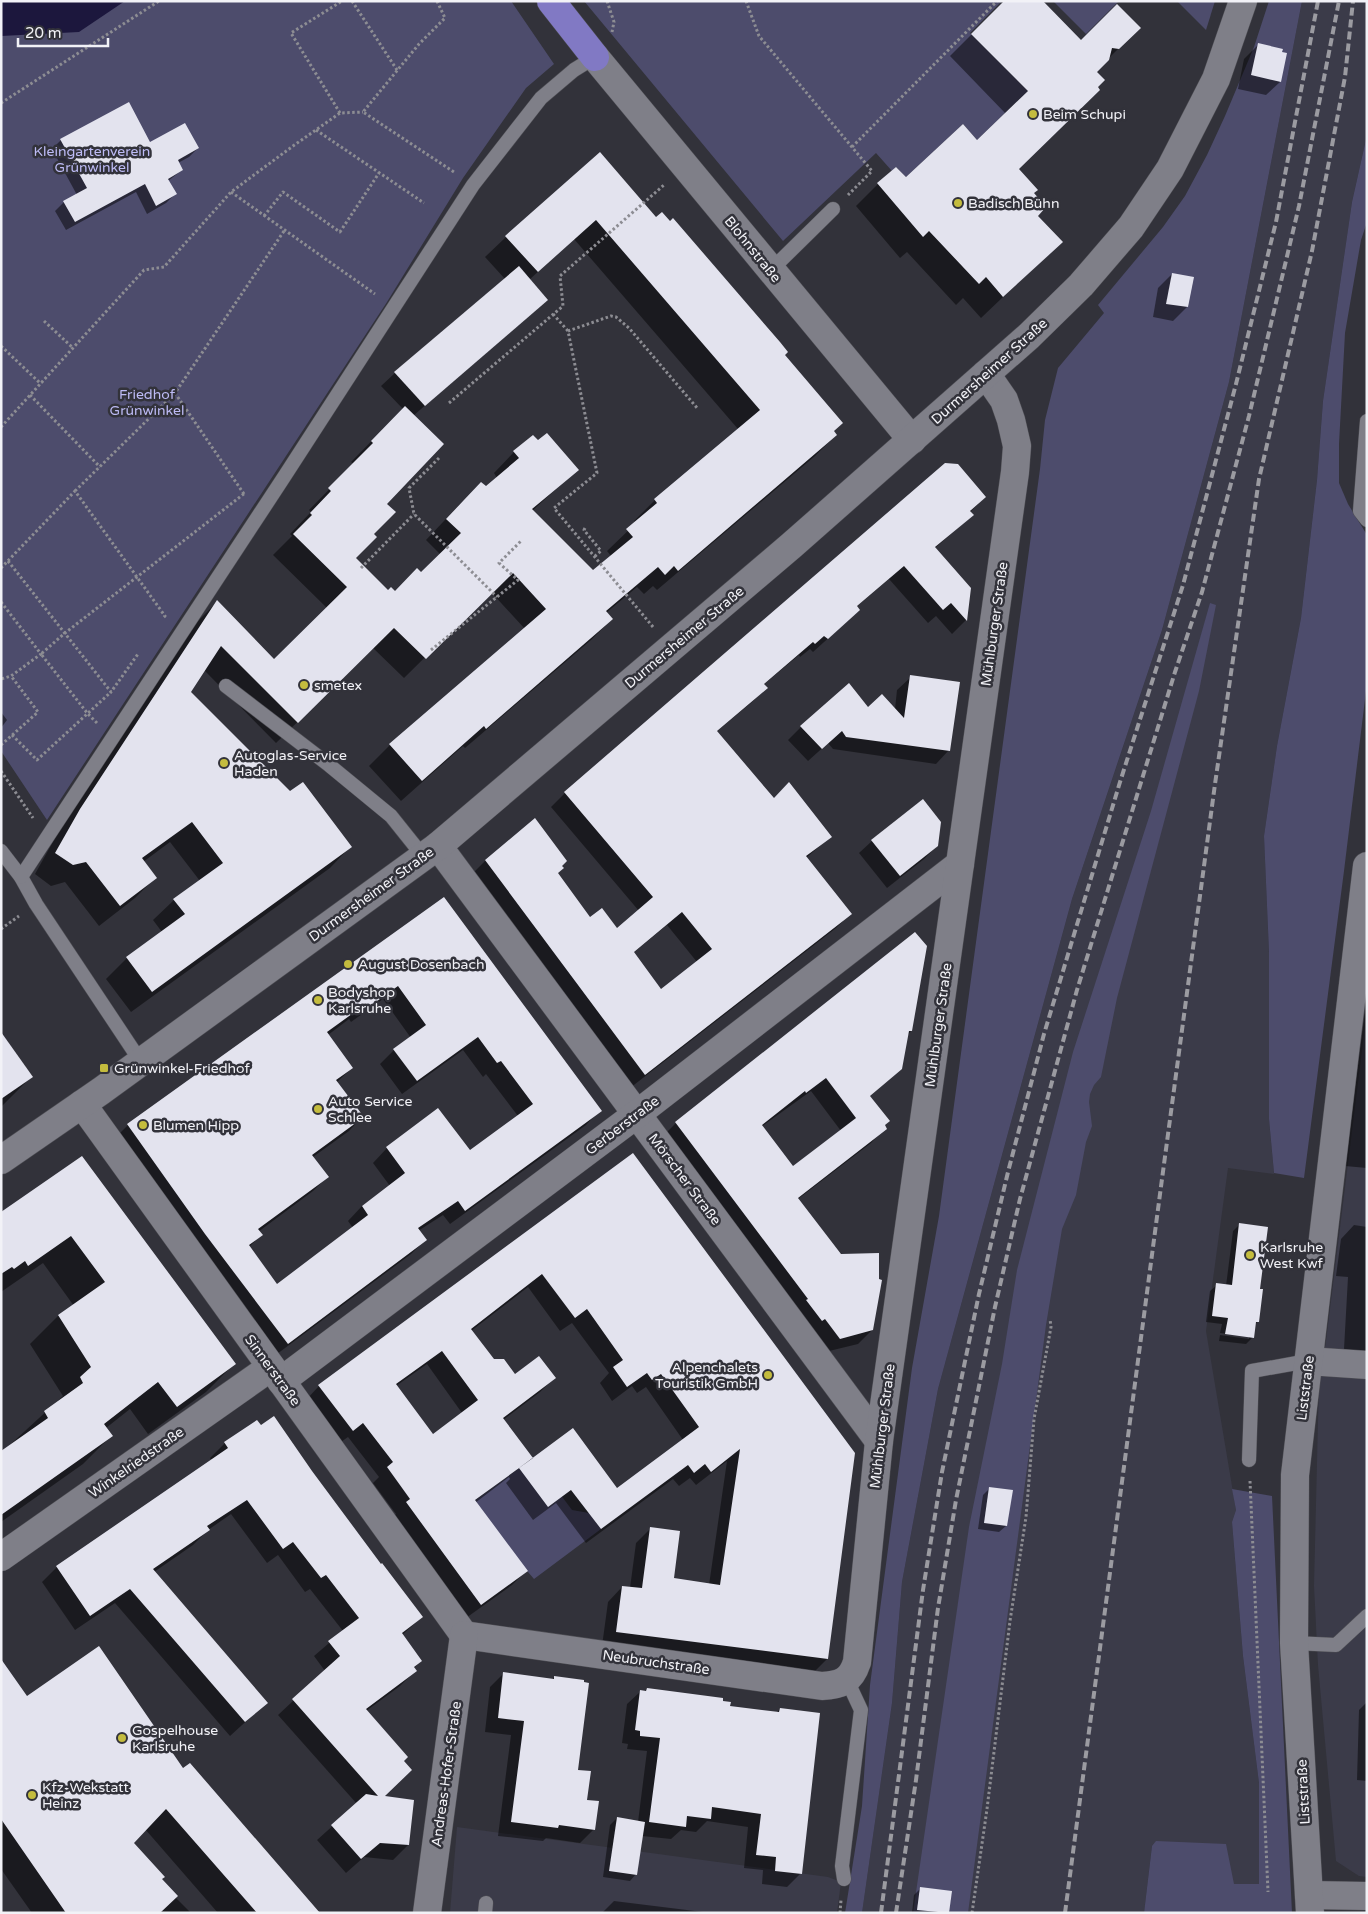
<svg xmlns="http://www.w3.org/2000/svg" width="1368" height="1914" viewBox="0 0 1368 1914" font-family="'Varela Round',sans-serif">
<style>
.built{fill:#3b3b49}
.green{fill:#4d4c6c}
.water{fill:#1c173d}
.shadow{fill:#0007;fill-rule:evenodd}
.building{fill:#e3e3ee;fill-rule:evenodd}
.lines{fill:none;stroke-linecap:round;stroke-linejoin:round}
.service-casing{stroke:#4e4e54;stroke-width:15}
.minor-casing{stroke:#4e4e54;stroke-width:29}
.tertiary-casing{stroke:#4e4e54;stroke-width:29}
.primary-casing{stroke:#4e4e54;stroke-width:29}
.path{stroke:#8d8d93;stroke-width:3;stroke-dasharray:2.5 2.5;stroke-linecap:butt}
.service{stroke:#7f7f88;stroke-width:14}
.minor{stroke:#7f7f88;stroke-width:28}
.tertiary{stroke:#7f7f88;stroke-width:28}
.primary{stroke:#8179c4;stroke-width:28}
.rail{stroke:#9b9ba1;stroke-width:4;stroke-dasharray:8 4;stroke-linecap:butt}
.poi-dot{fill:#c4bc3e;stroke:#32323a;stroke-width:2}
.labels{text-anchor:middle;stroke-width:5;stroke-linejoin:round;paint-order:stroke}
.poi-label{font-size:14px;fill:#f2f2f7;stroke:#32323a;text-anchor:start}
.park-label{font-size:14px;fill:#bdbbf5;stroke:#32323a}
.street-label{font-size:14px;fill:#f2f2f7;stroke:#32323a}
</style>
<rect width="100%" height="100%" fill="#32323a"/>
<g class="built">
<polygon points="1302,1 1367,1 1367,135 1352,202 1323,401 1317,480 1301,618 1277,746 1264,836 1269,952 1269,1119 1274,1174 1228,1168 1206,1331 1236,1510 1232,1522 1243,1656 1259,1783 1259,1884 1234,1884 1152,1846 1144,1913 862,1913 892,1703 902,1582 938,1389 1072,899 1162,630 1229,382"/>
<polygon points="1367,1010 1367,1877 1359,1876 1336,1861 1318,1665 1314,1586 1319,1381 1326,1341"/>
<polygon points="457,1827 828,1877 841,1882 837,1913 450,1913"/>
</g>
<g class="green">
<polygon points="1,1 511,1 554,64 526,88 463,178 387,302 47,820 1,751"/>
<polygon points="584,1 1002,1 970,33 1028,91 977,140 963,124 906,177 896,167 892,171 876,153 783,241"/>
<polygon points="1053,1 1119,1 1086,34"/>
<polygon points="1177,1 1215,1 1206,30"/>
<polygon points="1269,1 1302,1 1229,382 1162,630 1072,899 938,1389 902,1582 892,1703 862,1913 845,1913 862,1806 870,1685 912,1368 939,1216 1040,469 1045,420 1058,368 1104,313 1098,305 1163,227 1185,196 1207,155 1225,116 1254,47"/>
<polygon points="1367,135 1367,222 1361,240 1345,333 1339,444 1339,483 1348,504 1367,535 1367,683 1344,871 1304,1178 1274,1173 1269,1119 1269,952 1264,836 1277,746 1301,618 1317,480 1323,401 1352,202"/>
<polygon points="1210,603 1216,605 1199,691 1117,998 1101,1077 1094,1085 1090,1094 1089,1102 1092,1126 1086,1142 1076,1195 1062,1229 1046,1325 968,1913 913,1913 969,1527 1002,1364 1017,1270 1073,1052 1151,811"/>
<polygon points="533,1458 572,1510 589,1513 601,1529 534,1579 470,1504"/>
<polygon points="1232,1489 1272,1496 1292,1913 1144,1913 1152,1846 1156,1841 1226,1844 1234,1884 1259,1884 1259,1783 1243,1656 1232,1522 1236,1510"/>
</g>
<polygon class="water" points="1,1 125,1 79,32 1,36"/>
<g class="shadow">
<polygon points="1005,1 1081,41 1139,28 1095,72 1017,170 1033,194 1036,216 1061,242 981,318 963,298 956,305 907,252 900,258 856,206 878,184 906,179 977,142 1006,114 950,56"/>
<polygon points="1258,45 1280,82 1266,95 1238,89 1244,59"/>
<polygon points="61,140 150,144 198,148 189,157 178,163 182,170 168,181 175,194 166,203 147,214 136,192 66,230 55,211 64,202 77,195 52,149"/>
<path d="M600 153 656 219 784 355 836 435 815 456 657 590 653 586 644 594 637 587 606 613 612 619 591 640 465 748 463 746 401 801 369 766 390 745 525 629 491 592 404 678 373 648 276 743 204 670 190 692 290 793 350 847 330 868 131 1012 106 979 127 958 162 932 153 920 174 900 200 881 170 842 143 862 155 878 135 898 99 926 65 882 51 886 35 874 59 831 196 623 217 602 274 660 327 608 273 555 292 536 290 534 311 512 309 510 354 464 351 462 403 409 381 386 395 373 505 279 485 257 506 237ZM574 239 738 429 655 500 634 521 636 523 607 551 611 556 593 572 532 511 577 470 538 442 514 452 494 473 497 478 485 488 460 504 426 540 441 555 421 574 394 592H388L354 558 372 534 385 504 413 416 546 300 529 280Z"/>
<polygon points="1172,274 1187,307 1173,321 1153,317 1158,288"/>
<path d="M985 497 970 512 973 515 935 548 970 589 966 620 952 634 936 616 928 623 889 579 856 607 858 610 844 624 813 652 810 649 800 657 799 655 763 685 766 688 752 702 716 732 773 799 830 837 806 858 850 914 836 928 630 1088 471 875 485 861 535 820 557 873 590 919 617 930 639 911 551 807 565 793ZM667 925 697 962 661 990 633 953Z"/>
<polygon points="911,677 949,750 936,764 833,749 828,743 808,761 788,740 801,727 867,708 895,709 897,690"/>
<polygon points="1,712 7,720 1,728"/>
<polygon points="872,841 937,846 924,859 887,888 859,853"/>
<path d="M443 899 600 1110 586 1125 450 1224 443 1215 418 1231 425 1240 411 1254 273 1357 114 1139 128 1125ZM383 999 411 1038 394 1050 380 1064 402 1094 463 1050 483 1077 486 1074 518 1116 470 1152 387 1148 373 1163 390 1186 362 1206 348 1221 353 1228 277 1286 249 1247 261 1235 258 1232 313 1191 327 1177 313 1157 349 1131 363 1116 337 1082 352 1068 328 1035 349 1019 351 1022Z"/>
<path d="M915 934 911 1031 907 1036 901 1069 869 1097 885 1128 871 1143 798 1199 872 1330 858 1344 825 1352 662 1137 676 1123ZM811 1091 841 1131 793 1168 761 1127Z"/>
<polygon points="1367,996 1367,1168 1345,1166"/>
<polygon points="1,1034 32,1076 1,1107"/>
<path d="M633 1155 827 1659 813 1673 602 1646 608 1602 622 1587 630 1588 636 1543 651 1528 672 1579 709 1585 727 1461 696 1485 690 1478 679 1486 673 1479 586 1543 556 1503 533 1520 506 1483 510 1479 509 1477 475 1503 526 1571 512 1585 466 1618 393 1517 396 1514 373 1483 379 1477 348 1437 338 1444 305 1401 319 1386ZM528 1287 560 1331 572 1323 609 1373 600 1383 612 1401 632 1386 637 1393 646 1387 683 1440 617 1489 531 1458 503 1420 540 1392 554 1378 514 1375 493 1360 471 1331ZM427 1364 462 1413 432 1435 396 1386Z"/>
<polygon points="82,1158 234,1364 206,1392 148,1434 130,1409 106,1428 111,1436 83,1464 1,1522 1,1453 63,1396 30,1344 58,1316 74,1306 43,1263 1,1292 1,1214"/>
<polygon points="1240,1224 1258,1290 1258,1321 1254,1325 1252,1338 1246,1344 1219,1341 1220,1335 1249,1339 1249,1336 1220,1333 1222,1324 1206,1322 1210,1291 1217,1285 1226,1286 1233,1231"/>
<polygon points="1354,1225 1367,1227 1367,1366 1345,1362 1345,1349 1344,1349 1348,1277 1336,1276 1341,1239"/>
<polygon points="225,1443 381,1566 422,1617 402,1635 421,1661 413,1669 415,1671 400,1686 366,1711 383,1797 408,1845 393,1860 364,1857 346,1873 317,1840 357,1804 278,1715 325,1671 314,1656 343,1631 310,1589 305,1592 278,1555 267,1563 231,1514 208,1530 193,1545 154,1572 266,1703 230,1736 115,1603 75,1630 42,1582 57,1567 212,1461 210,1458"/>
<polygon points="990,1488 1006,1526 999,1532 978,1529 983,1495"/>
<polygon points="1,1662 27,1698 183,1770 318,1913 218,1913 145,1829 132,1843 175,1897 191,1913 32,1913 1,1869"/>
<polygon points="503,1674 552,1680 554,1677 576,1771 594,1829 580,1843 546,1838 543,1841 498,1836 511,1735 485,1732 490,1687"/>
<polygon points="647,1689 722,1702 729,1708 776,1713 780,1709 800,1874 787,1887 762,1884 763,1870 744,1868 748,1827 707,1821 696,1832 681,1830 671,1839 642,1836 636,1874 630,1881 603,1877 610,1825 617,1818 638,1822 647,1751 627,1749 628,1744 622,1743 627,1704 641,1691 644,1692"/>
<polygon points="1367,1702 1367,1781 1357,1780 1359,1710"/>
<polygon points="921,1888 948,1913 912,1913 914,1895"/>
<polygon points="614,1901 711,1913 602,1913"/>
</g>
<g class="building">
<polygon points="1004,1 1043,1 1081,40 1117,4 1141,28 1119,49 1112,48 1109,60 1097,72 1105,80 1098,87 1100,90 1019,169 1038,190 1034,193 1046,207 1038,216 1063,242 1003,297 986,277 979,284 929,231 923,237 877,183 896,167 906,177 963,124 977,140 1028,91 971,34"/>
<polygon points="1258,43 1283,49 1282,52 1287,53 1281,82 1251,75"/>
<polygon points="129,102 150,142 185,123 199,148 178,160 183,170 168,179 177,194 156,206 145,184 75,222 63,201 87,188 60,139"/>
<polygon points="600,152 656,217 662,212 670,221 673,218 780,342 788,352 785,355 843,423 834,431 837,435 678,571 674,566 665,575 658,567 606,611 613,619 486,729 484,726 422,781 389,744 546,609 513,573 426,659 394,628 298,723 221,646 191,692 290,791 303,782 352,847 152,992 126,957 185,914 173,899 223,863 192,822 142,858 157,878 120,906 86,862 73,865 55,853 80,809 217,600 274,659 347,587 293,534 312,515 310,513 331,491 328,488 373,443 371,441 405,406 444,444 387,504 396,512 374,534 377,537 356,558 388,590 391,587 395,591 417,568 421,572 461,533 446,519 481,482 486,486 519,458 513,451 533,435 538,440 547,433 579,470 532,509 593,570 633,537 626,529 657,503 654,499 760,410 596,220 538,272 505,236"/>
<polygon points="519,266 548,300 425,406 394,372"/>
<polygon points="1172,273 1194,277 1188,307 1166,304"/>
<path d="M945 463 958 464 986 497 970 511 974 515 935 547 971 588 967 621 951 603 943 610 904 566 857 606 860 610 828 639 824 636 815 644 813 642 764 684 768 688 717 731 774 798 789 782 832 837 806 856 852 914 645 1075 485 860 535 818 567 861 562 866 564 868 558 873 590 917 602 908 617 928 653 897 564 792ZM682 912 712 949 661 989 634 952Z"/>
<polygon points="910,675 960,682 950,751 846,737 842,731 822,749 800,726 849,683 868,707 882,694 904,718"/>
<polygon points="923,799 941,822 938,846 900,876 871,840"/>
<path d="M444 897 602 1111 465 1211 458 1201 418 1228 427 1240 288 1344 205 1234 127 1124ZM398 986 426 1025 393 1049 417 1081 478 1037 497 1063 501 1061 533 1104 470 1150 438 1108 386 1147 405 1173 362 1206 368 1215 277 1284 249 1245 263 1235 258 1229 329 1177 312 1155 364 1117 336 1080 353 1068 327 1032 363 1006 366 1009Z"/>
<path d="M915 932 927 946 912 1031H909L902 1069 870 1096 890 1121 885 1125 887 1129 798 1198 841 1254 879 1253V1279L882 1280 873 1330 840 1339 825 1319 822 1321 806 1300 808 1299 675 1122ZM826 1078 856 1118 793 1166 762 1125 805 1091 806 1093Z"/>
<polygon points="1,1032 33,1077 1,1099"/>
<path d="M633 1153 855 1453 828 1659 616 1632 622 1586 642 1588 650 1527 680 1531 674 1578 720 1585 740 1449 711 1472 705 1464 694 1473 688 1465 601 1529 571 1490 548 1507 519 1468 573 1428 617 1488 699 1427 661 1374 652 1380 647 1373 627 1387 613 1367 623 1360 587 1309 575 1318 542 1274 471 1329 494 1359H504L515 1374 539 1356 556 1378 503 1418 533 1458 475 1500 528 1571 481 1605 406 1502 410 1499 387 1467 393 1462 363 1423 353 1431 318 1385ZM442 1351 478 1400 433 1434 396 1384Z"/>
<polygon points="82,1156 236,1364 177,1407 158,1382 104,1424 113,1436 1,1515 1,1451 48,1418 44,1411 83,1383 80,1377 91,1367 58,1315 105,1282 71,1236 28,1266 25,1261 14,1269 12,1267 1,1274 1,1212"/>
<polygon points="1239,1223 1268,1227 1260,1289 1263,1289 1259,1322 1256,1322 1254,1338 1225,1334 1228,1318 1212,1316 1216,1283 1232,1285"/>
<polygon points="274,1416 312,1471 381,1564 382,1563 423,1617 402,1633 422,1661 414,1667 417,1671 366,1709 408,1757 404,1761 412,1770 385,1796 414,1800 409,1845 380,1843 361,1859 331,1825 366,1794 378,1796 292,1699 340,1656 328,1641 359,1618 326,1575 321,1578 293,1542 283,1549 247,1500 207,1526 210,1530 153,1569 268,1703 245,1722 130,1589 90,1616 56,1566 228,1448 224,1442 257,1420 261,1425"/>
<polygon points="989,1487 1013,1490 1007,1526 984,1523"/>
<polygon points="99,1646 183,1768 190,1763 320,1913 257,1913 166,1809 134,1843 165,1877 162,1879 178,1896 160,1913 66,1913 1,1819 1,1659 27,1696"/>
<polygon points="503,1672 554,1679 554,1676 584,1680 584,1682 589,1683 578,1770 591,1771 587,1800 599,1801 595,1830 559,1825 558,1828 511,1822 524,1721 498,1718"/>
<polygon points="647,1688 723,1698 723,1701 731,1702 730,1706 779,1712 780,1708 820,1713 802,1874 775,1871 776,1857 756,1855 761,1814 712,1807 711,1819 687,1816 686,1827 649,1822 660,1738 640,1736 640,1731 635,1730 640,1690 646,1691"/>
<polygon points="617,1817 645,1822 637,1875 609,1871"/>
<polygon points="920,1887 952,1891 949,1913 917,1910"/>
</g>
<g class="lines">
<g class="service-casing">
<g id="service">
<polyline points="771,270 833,209"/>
<polyline points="1367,421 1360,511 1367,520"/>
<polyline points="226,686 329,765 391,816 423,856"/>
<polyline points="1,851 21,877 36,904 141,1062"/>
<polyline points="21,877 284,477 473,185 541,98 574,70 595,57"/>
<polyline points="1249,1460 1252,1371 1308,1361"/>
<polyline points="1294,1643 1336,1645 1367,1616"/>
<polyline points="844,1879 842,1866 861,1710 847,1680"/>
<polyline points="485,1913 486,1903"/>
</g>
</g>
<g class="minor-casing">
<g id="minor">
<polyline points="438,846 879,1441"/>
<polyline points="82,1104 464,1635"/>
<polyline points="1308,1361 1367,1365"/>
<polyline points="281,1381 637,1114 960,864"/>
<polyline points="1,1557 271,1367"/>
<path d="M464 1635 822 1686C841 1685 851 1681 857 1662L879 1441 1015 472 1017 446 1011 420 1004 400 986 374"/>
<polyline points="1309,1895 1367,1896"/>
<polyline points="427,1913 464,1635"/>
<polyline points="1310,1913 1294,1643 1295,1475 1367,866"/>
</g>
</g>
<g class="tertiary-casing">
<g id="tertiary">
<polyline points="595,57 912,440"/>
<polyline points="1,1160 101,1091 438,846 792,545 1029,336 1081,285 1131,227 1170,169 1216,79 1243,1"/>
</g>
</g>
<g class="primary-casing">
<polyline id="primary" points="551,1 595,57"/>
</g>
<g class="path">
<polyline points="352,1 397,70"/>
<polyline points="437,1 445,18 419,44 363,112 454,172"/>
<polyline points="607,1 614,22 612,32"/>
<polyline points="746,1 759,36 872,171 848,195"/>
<polyline points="1,103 159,1"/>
<polyline points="340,113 291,33 342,1"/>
<polyline points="316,130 424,203"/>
<polyline points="852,147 997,1"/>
<polyline points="231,192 375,294"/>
<polyline points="264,216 283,192 340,232 379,173"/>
<polyline points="553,314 568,331"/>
<polyline points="44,321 73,348"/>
<polyline points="1,346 41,384"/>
<polyline points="30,395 100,467"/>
<polyline points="449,403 563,306 560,276 664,185"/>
<polyline points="1,427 144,270 164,267 231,192 293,146 340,113 363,112"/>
<polyline points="439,458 409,488 414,514 497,597"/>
<polyline points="75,491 175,393"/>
<polyline points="244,494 175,393 284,231"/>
<polyline points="585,528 584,530 601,551 594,557"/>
<polyline points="8,561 111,692 138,654"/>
<polyline points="1,568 75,491 165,616 163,618"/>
<polyline points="361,568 414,514"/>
<polyline points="1,602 41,654 11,676 1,679"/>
<polyline points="653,627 554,508 597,473 568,331 611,316 616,317 629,328 698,409"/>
<polyline points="431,650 518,580 499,563 521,541"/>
<polyline points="97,723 88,714 41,654 65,633 245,493"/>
<polyline points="12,735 37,760 111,692"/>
<polyline points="1,745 38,712 11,676"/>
<polyline points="1,771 33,818"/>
<polyline points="1,929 19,916"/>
<polyline points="1250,1481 1268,1892"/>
<polyline points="840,1913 841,1900"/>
<polyline points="972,1913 987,1809 1010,1621 1026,1517 1034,1419 1051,1327 1050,1319"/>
</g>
<use href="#service" class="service"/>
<use href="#minor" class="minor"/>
<use href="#tertiary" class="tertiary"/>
<use href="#primary" class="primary"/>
<g class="rail">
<polyline points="881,1913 923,1590 942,1472 979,1294 1008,1172 1044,1034 1120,782 1183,585 1236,384 1276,222 1318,1"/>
<polyline points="896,1913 916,1780 938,1608 956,1500 995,1307 1020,1199 1077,990 1175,672 1202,592 1249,416 1299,206 1339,1"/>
<polyline points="1065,1913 1162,1179 1215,784 1259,479 1312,251 1345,77 1353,1"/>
</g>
</g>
<g class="poi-dot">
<circle cx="1033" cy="114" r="5"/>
<circle cx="958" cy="203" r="5"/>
<circle cx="304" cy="685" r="5"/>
<circle cx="224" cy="763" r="5"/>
<circle cx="348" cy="964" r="5"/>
<circle cx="318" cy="1000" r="5"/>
<rect x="99" y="1063" width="10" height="10" rx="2.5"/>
<circle cx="318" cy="1109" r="5"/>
<circle cx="143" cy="1125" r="5"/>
<circle cx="1250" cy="1255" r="5"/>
<circle cx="768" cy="1375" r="5"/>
<circle cx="122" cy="1738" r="5"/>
<circle cx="32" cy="1795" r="5"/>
</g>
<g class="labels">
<g class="poi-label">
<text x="1043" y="119">Beim Schupi</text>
<text x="968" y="208">Badisch Bühn</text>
<text x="314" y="690">smetex</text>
<text x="234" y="760">Autoglas-Service<tspan x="234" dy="16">Haden</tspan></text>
<text x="358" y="969">August Dosenbach</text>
<text x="328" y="997">Bodyshop<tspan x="328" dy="16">Karlsruhe</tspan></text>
<text x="114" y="1073">Grünwinkel-Friedhof</text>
<text x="328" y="1106">Auto Service<tspan x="328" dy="16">Schlee</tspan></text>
<text x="153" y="1130">Blumen Hipp</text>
<text x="1260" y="1252">Karlsruhe<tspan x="1260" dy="16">West Kwf</tspan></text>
<text x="758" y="1372" text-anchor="end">Alpenchalets<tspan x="758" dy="16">Touristik GmbH</tspan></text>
<text x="132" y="1735">Gospelhouse<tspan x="132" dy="16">Karlsruhe</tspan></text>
<text x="42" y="1792">Kfz-Wekstatt<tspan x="42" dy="16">Heinz</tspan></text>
</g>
<g class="park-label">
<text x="92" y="156">Kleingartenverein<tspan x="92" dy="16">Grünwinkel</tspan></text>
<text x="147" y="399">Friedhof<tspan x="147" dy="16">Grünwinkel</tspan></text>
</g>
<g class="street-label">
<text transform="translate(753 249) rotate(51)" y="5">Blohnstraße</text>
<text transform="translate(989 371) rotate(-42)" y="5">Durmersheimer Straße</text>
<text transform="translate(994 624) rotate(-82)" y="5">Mühlburger Straße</text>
<text transform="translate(684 637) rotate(-40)" y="5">Durmersheimer Straße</text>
<text transform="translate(371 894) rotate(-36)" y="5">Durmersheimer Straße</text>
<text transform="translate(938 1025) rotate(-82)" y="5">Mühlburger Straße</text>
<text transform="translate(622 1125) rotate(-37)" y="5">Gerberstraße</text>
<text transform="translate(685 1179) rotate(53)" y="5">Mörscher Straße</text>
<text transform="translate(273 1370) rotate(54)" y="5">Sinnerstraße</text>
<text transform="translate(1305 1388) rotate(-83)" y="5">Liststraße</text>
<text transform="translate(882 1426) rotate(-83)" y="5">Mühlburger Straße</text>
<text transform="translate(136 1462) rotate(-35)" y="5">Winkelriedstraße</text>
<text transform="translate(656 1662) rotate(8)" y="5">Neubruchstraße</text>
<text transform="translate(446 1774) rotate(-82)" y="5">Andreas-Hofer-Straße</text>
<text transform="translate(1303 1792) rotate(-93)" y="5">Liststraße</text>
</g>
</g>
<rect width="1368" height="1914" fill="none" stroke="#f2f2f7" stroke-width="5"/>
<path d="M18 38v8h90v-8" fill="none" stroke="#f2f2f7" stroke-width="2.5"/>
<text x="25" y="38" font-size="15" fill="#f2f2f7" stroke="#32323a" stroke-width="4" paint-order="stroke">20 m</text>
</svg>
